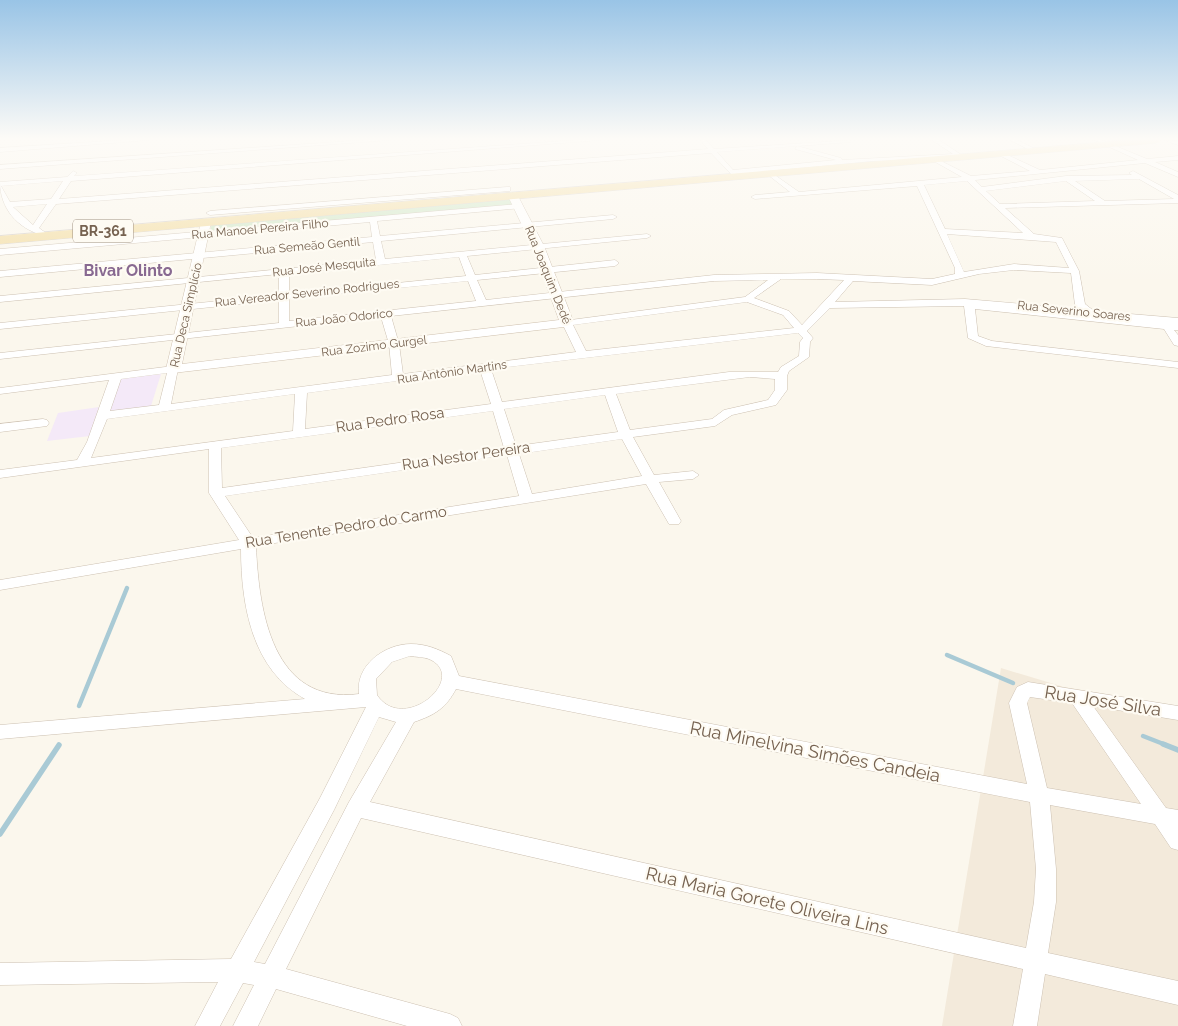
<svg xmlns="http://www.w3.org/2000/svg" width="1178" height="1026" viewBox="0 0 1178 1026" font-family="Raleway,sans-serif">
<style>
.residential{fill:#f3eadb}
.education{fill:#f4e9f8}
.green{fill:#d4e9cb}
.lines{fill:none;stroke-linecap:round;stroke-linejoin:round}
.stream-far1{stroke:#a9cad5;stroke-width:4.5}
.stream{stroke:#a9cad5;stroke-width:5.5}
.street-casing{stroke:#cdc1b2;stroke-width:1}
.secondary-casing{stroke:#d0c2b0;stroke-width:1}
.primary-casing{stroke:#d9d3ce;stroke-width:1}
.street{fill:#fff;fill-rule:evenodd}
.secondary{fill:#fff;fill-rule:evenodd}
.primary{fill:#f4e0ab;fill-rule:evenodd}
.labels{text-anchor:middle;stroke-width:4.5;stroke-linejoin:round;paint-order:stroke}
.far-street-label{font-size:12px;fill:#766250;stroke:#fefbf3}
.shield{fill:#fefbf3;stroke:#9f9081;stroke-width:1}
.shield-label{font-size:14px;font-weight:bold;fill:#766250}
.street-label{font-size:15px;fill:#766250;stroke:#fefbf3}
.far-district-label{font-size:16px;font-weight:bold;fill:#886991;stroke:#fefbf3}
.near-street-label{font-size:18px;fill:#766250;stroke:#fefbf3}
</style>
<rect width="100%" height="100%" fill="#fbf7ed"/>
<polygon class="residential" points="1001,668 1064,687 1178,706 1178,1026 942,1026"/>
<g class="education">
<polygon points="161,374 151,406 107,412 119,379"/>
<polygon points="99,407 90,436 47,441 58,413"/>
</g>
<polygon class="green" points="509,198 513,205 210,231 212,223"/>
<g class="lines">
<g class="stream-far1">
<polyline points="947,655 1013,683"/>
<polyline points="79,706 127,588"/>
<polyline points="1143,736 1166,745"/>
</g>
<g class="stream">
<polyline points="1163,744 1178,750"/>
<polyline points="0,834 59,745"/>
</g>
<g class="street-casing">
<g id="street">
<polygon points="125,140 149,140 0,152 0,148"/>
<polygon points="366,140 390,140 0,169 0,165"/>
<path d="M577 140H600L71 181 59 199 708 149 700 140H706L714 149 854 140 851 142 797 146 841 158 842 160 953 154 932 140H939L963 156 937 159 971 176 1030 171 997 154 999 151 1040 170 1138 160 1094 140H1101L1147 159 1178 156V160L1155 162 1178 172V177L1145 163 975 180 982 187 1066 176 1132 175 1129 173 1133 171 1178 195V203L1005 208 1034 234 1062 238 1079 271 1085 304 1094 311 1178 318V330H1174L1178 335V346L1174 345 1164 329 975 309 978 336 992 341 1178 362V368L986 346 968 338 964 306 830 308 807 331 813 338 810 342 809 357 789 371 787 376V390L776 405 732 415 715 426 633 437 654 475 693 471 699 475 693 479 659 482 681 521 679 524H669L646 484 256 546C259 611 272 705 359 694 355 666 384 644 411 644 426 644 438 649 451 656L459 676 1027 784 1009 703 1017 687 1028 682 1178 706V720L1093 706 1166 808 1178 810V850L1171 848 1155 824 1050 805 1056 869V902L1048 953 1178 981V1005L1045 974 1037 1026H1013L1023 969 361 818 286 969 450 1014 458 1018 462 1026H407L276 989 258 1026H233L254 985 243 983 220 1026H195L218 982 0 985V963L231 959 320 798 366 707 0 739V725L305 699C252 670 241 605 241 549L0 590V580L239 540 209 493V449L0 478V470L77 460 87 442 109 380 0 394V388L173 366 178 369 171 404 392 375 389 344 381 317 0 359V353L279 323V300L0 329V323L279 295V274L0 302V296L376 260 373 242 0 277V271L372 237 370 222 0 255V249L519 204 523 206 522 208 377 221 380 236 613 215 617 217 613 219 381 241 385 259 647 234 651 236 647 238 467 256 475 275 615 260 619 263 615 266 477 280 486 300 714 275 817 273 932 279 955 274V268L917 186 755 199 751 197 755 195 790 192 767 174 769 171 799 192 962 177 930 159 873 161 737 174 739 176 735 178 711 153 56 204 39 228 46 233 42 235C17 228 0 208 0 182L67 177 73 171 77 173 74 176ZM797 146 795 149 836 160 733 170 717 152ZM1139 179 1174 199 1105 201 1075 181ZM63 181 51 199 10 202 1 186ZM967 181 1023 233 945 229 924 185ZM1066 181 1095 201 1000 204 986 191ZM47 204 33 225 13 207ZM947 234 1056 242 1069 268 1014 264 964 272ZM459 257 466 276 289 294V274ZM1014 270 1071 273 1075 305 1080 309 965 299 835 302 853 281 932 285 979 274ZM817 279 844 280 802 325 789 311 754 298 781 279ZM768 280 745 297 563 321 562 323 576 352 403 374 399 344 391 316 714 281ZM468 281 476 301 289 321V299ZM747 302 783 315 794 328 586 351 573 325ZM798 333 803 338 800 342 799 356 781 367 778 372H729L502 402 491 369ZM480 370 491 404 305 429 307 393ZM167 373 159 405 110 411 121 379ZM750 377 775 379V390L768 400 724 410 712 419 630 430 616 394ZM295 394 293 431 91 458 107 419ZM605 395 618 432 516 446 504 409ZM493 411 504 448 222 488 221 448ZM622 439 642 476 532 494 519 454ZM507 455 519 496 253 538 225 496ZM410 656C416 657 424 657 429 659 470 677 404 735 377 695L376 679 392 662ZM456 689 1030 802 1036 869 1034 902 1026 948 370 802 414 722C435 715 446 708 456 689ZM1030 697 1072 703 1141 804 1047 788 1027 703ZM379 717 396 722 349 802 265 964 254 962 334 810Z"/>
<polygon points="1010,140 1017,140 1037,150 1032,151"/>
<polygon points="1166,140 1178,141 1178,145 1167,141"/>
<polygon points="507,187 510,187 510,191 210,215 206,213 210,211"/>
<polygon points="43,419 47,420 49,423 47,426 0,432 0,424"/>
</g>
</g>
<g class="secondary-casing">
<polygon id="secondary" points="513,193 518,196 544,246 574,323 572,326 173,373 166,369 201,222 206,219 211,222 182,364 559,320 532,246 508,196"/>
</g>
<g class="primary-casing">
<polygon id="primary" points="1127,140 1161,140 1156,143 0,244 0,236"/>
</g>
<use href="#street" class="street"/>
<use href="#secondary" class="secondary"/>
<use href="#primary" class="primary"/>
</g>
<linearGradient id="sky" x2="0" y2="1"><stop stop-color="#99c4e6"/><stop offset="0.49" stop-color="#fdfbf7"/><stop offset="1" stop-color="#fdfbf7" stop-opacity="0"/></linearGradient>
<rect width="1178" height="283" fill="url(#sky)"/>
<g class="labels">
<g class="far-street-label">
<text transform="translate(260 229) rotate(-5)" y="4">Rua Manoel Pereira Filho</text>
<text transform="translate(307 246) rotate(-5)" y="4">Rua Semeão Gentil</text>
<text transform="translate(324 267) rotate(-6)" y="4">Rua José Mesquita</text>
<text transform="translate(548 275) rotate(68)" y="4">Rua Joaquim Dedé</text>
<text transform="translate(307 293) rotate(-6)" y="4">Rua Vereador Severino Rodrigues</text>
<text transform="translate(1074 311) rotate(6)" y="4">Rua Severino Soares</text>
<text transform="translate(186 315) rotate(-77)" y="4">Rua Deca Simplício</text>
<text transform="translate(344 318) rotate(-6)" y="4">Rua João Odorico</text>
<text transform="translate(374 346) rotate(-7)" y="4">Rua Zozimo Gurgel</text>
<text transform="translate(452 372) rotate(-8)" y="4">Rua Antônio Martins</text>
</g>
<rect class="shield" x="73" y="219.5" width="60" height="23" rx="4"/>
<g class="shield-label">
<text x="103" y="236">BR-361</text>
</g>
<g class="street-label">
<text transform="translate(390 420) rotate(-8)" y="5">Rua Pedro Rosa</text>
<text transform="translate(466 456) rotate(-8)" y="5">Rua Nestor Pereira</text>
<text transform="translate(346 527) rotate(-9)" y="5">Rua Tenente Pedro do Carmo</text>
</g>
<g class="far-district-label">
<text x="128" y="276">Bivar Olinto</text>
</g>
<g class="near-street-label">
<text transform="translate(1103 701) rotate(9)" y="6">Rua José Silva</text>
<text transform="translate(815 752) rotate(11)" y="6">Rua Minelvina Simões Candeia</text>
<text transform="translate(767 901) rotate(13)" y="6">Rua Maria Gorete Oliveira Lins</text>
</g>
</g>
</svg>
